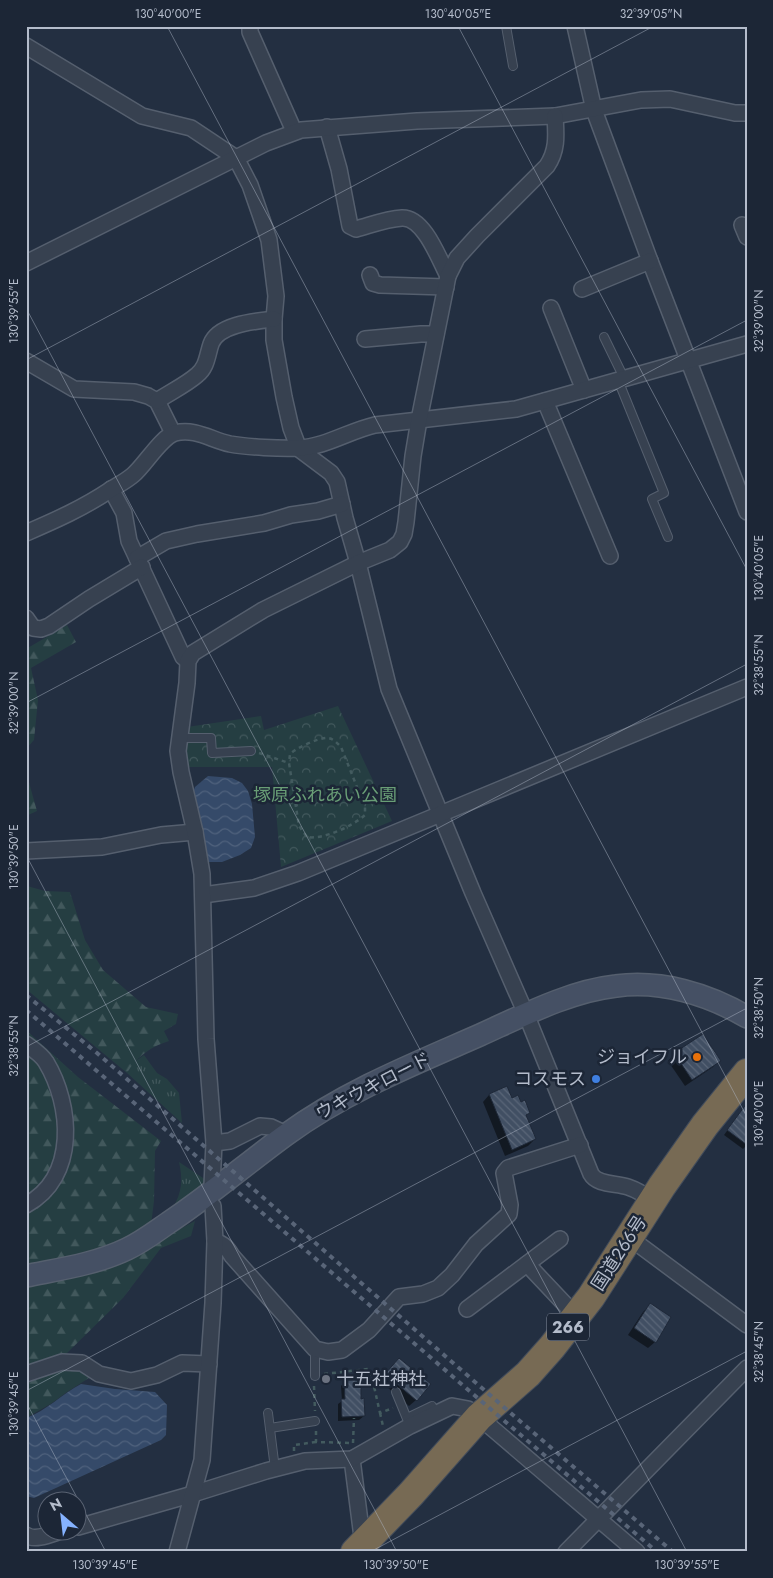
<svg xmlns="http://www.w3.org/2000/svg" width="773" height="1578" viewBox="0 0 773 1578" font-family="Jost,'Noto Sans JP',sans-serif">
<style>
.grass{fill:url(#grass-tufts)}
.forest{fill:url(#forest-firs)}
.park{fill:url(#park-crowns)}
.water{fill:url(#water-waves)}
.shadow{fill:#0007}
.building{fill:url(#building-back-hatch);stroke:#1e2838}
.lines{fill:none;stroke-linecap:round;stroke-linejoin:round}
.lane-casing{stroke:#555f6e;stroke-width:10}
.street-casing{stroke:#555f6e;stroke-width:18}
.secondary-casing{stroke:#555f6e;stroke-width:24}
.highway-casing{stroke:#424c5b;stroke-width:30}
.path{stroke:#435b5f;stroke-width:2.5;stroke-dasharray:4 4;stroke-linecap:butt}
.lane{stroke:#374150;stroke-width:8}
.street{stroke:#374150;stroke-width:15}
.secondary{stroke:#455064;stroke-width:21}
.highway{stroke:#776a54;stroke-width:28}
.rail{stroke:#596578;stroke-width:4;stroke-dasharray:5 5;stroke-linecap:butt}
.ticks{fill:none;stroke:#b4bccb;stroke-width:1;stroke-opacity:0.45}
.food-dot{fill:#e8710a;stroke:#1c2636;stroke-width:2}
.shop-dot{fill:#3f7fe0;stroke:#1c2636;stroke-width:2}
.worship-dot{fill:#6b7280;stroke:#1c2636;stroke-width:2}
.labels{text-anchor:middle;stroke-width:5;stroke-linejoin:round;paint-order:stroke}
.shield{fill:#1c2636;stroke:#868f9e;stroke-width:1}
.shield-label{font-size:16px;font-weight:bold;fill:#b4bccb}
.park-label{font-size:18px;fill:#699e76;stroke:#1c2636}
.poi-label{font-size:18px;fill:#b4bccb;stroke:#1c2636;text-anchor:end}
.street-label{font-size:18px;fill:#b4bccb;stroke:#1c2636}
.neatline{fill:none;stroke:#b4bccb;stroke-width:2}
.ticks-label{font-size:12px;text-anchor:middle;fill:#b4bccb}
</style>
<defs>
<pattern id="grass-tufts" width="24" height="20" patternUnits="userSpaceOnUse" patternTransform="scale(1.25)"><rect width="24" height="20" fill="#253e42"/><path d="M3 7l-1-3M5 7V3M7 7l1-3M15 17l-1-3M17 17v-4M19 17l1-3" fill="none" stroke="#42585c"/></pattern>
<pattern id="forest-firs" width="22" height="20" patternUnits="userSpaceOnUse" patternTransform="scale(1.25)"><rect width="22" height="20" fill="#253e42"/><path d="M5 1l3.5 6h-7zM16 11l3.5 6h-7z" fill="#42585c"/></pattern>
<pattern id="park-crowns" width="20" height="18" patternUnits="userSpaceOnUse" patternTransform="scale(1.25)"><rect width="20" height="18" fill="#253e42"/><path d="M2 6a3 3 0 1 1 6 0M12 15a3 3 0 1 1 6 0" fill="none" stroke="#42585c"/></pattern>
<pattern id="water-waves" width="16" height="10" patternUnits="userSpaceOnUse" patternTransform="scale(1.25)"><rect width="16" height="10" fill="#354a69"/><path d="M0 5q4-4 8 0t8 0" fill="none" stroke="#50627d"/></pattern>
<pattern id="building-back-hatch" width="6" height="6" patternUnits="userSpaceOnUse" patternTransform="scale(1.25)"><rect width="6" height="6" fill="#414f63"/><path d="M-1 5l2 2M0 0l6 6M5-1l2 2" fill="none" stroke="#5a6678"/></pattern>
</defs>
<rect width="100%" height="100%" fill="#232f41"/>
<g class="grass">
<polygon points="144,1055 157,1073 167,1079 179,1093 182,1123 127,1073 133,1063"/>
<path d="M179 1162 206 1180V1188L173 1207C182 1193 183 1179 179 1162Z"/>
</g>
<g class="forest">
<polygon points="67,625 76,642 31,668 38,700 34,740 26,749 26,649"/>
<polygon points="26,772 37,811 26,816"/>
<path d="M26 882 27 886 45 891 70 892 85 940 103 970 146 1007 178 1014 176 1024 164 1031 169 1041C152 1046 136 1057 127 1073L26 989Z"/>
<polygon points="26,1030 78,1077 161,1141 155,1151 154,1201 151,1225 152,1244 195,1221 191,1236 161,1248 123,1298 65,1355 26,1367"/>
<polygon points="78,1367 92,1376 67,1392 52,1403 26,1418 26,1380 60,1370"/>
</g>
<polygon class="park" points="338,706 392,821 281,867 272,767 187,767 185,756 187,727 261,716 264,730"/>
<g class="water">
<polygon points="208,776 232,778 242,783 248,791 252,804 255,837 251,848 240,855 222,862 207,862 192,795 195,787"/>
<path d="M81 1384 115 1389 155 1392 167 1405 166 1435 161 1440 34 1498 26 1496V1418C46 1411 62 1394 81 1384Z"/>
</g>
<g class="shadow">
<polygon points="702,1036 719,1061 713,1067 685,1086 668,1061 675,1054"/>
<polygon points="506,1087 512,1100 521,1104 529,1112 525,1116 535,1139 528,1146 505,1156 483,1102 489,1095"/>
<polygon points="747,1111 747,1145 743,1149 724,1135 740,1113"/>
<polygon points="650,1305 655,1342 648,1348 628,1335 643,1312"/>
<polygon points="393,1366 416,1400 409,1406 380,1381"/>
<polygon points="345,1382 360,1400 364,1416 359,1420 338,1421 338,1404 342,1401 341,1386"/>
</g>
<g class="building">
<polygon points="703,1034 721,1061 692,1080 674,1053"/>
<polygon points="507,1086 512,1098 518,1095 521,1102 525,1100 530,1113 526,1115 536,1139 512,1150 489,1094"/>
<polygon points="747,1103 747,1145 727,1130"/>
<polygon points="650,1303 671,1317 656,1343 634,1328"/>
<polygon points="399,1358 431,1384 417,1401 385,1374"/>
<polygon points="344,1380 361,1380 361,1399 364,1398 365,1416 342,1417 341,1399 345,1399"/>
</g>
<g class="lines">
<g class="lane-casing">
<g id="lane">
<polyline points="506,26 513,66"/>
<polyline points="604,337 624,378"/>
<polyline points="618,380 664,493 652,499 668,537"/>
<polyline points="180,738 211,738 212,753 251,751"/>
<polyline points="315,1349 315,1376"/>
<polyline points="396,1392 410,1426"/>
<polyline points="268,1413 275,1469"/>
<polyline points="407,1418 432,1406 435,1413"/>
<polyline points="270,1428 315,1421"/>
</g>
</g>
<g class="street-casing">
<g id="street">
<polyline points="250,26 250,32 294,131"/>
<polyline points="575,26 594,110 650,261 747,512"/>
<path d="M26 46 142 116 191 128 236 158 250 185 269 240 276 296 274 319V340L284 397 291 428 299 449 331 473 337 482 345 518 358 563 389 689 473 893 526 1014 591 1174C597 1185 616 1183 628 1187 637 1190 645 1195 653 1201"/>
<path d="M327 127 339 169 350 226 356 229C371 225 386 219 402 218 424 217 439 259 448 276"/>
<polyline points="742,225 747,237"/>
<polyline points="26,263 266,143 301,130 417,121 555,116 641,100 670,99 735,113 747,113"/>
<polyline points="370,275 373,283 380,285 446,287"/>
<polyline points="582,289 650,261"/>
<polyline points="551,308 584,390"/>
<polyline points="365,339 421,334 436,334"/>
<polyline points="26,361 74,389 134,392 148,396 157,401 173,433"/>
<path d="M157 401C169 393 187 384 197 375 207 367 207 356 211 344 218 324 256 321 274 319"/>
<polyline points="545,401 610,556"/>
<polyline points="111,489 124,513 129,541 183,657 188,661"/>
<path d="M26 533C56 520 83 508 110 490 118 485 126 481 133 475 145 465 161 437 175 433 196 428 211 440 230 444 247 447 281 449 299 448 325 447 349 431 375 425L516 409 747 344"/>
<polyline points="137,558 166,541 197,534 264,523 291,515 318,511 342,504"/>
<polyline points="26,618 33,628 41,629 49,626 89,599 142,567"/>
<polyline points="26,851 102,847 161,835 195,832"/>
<polyline points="203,895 254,888 298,873 747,687"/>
<path d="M26 1044C33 1049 42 1055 46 1062 72 1105 78 1177 26 1205"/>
<polyline points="214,1143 230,1141 260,1126 271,1127 286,1134"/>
<path d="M212 1185 214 1143 206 1039 202 874 195 832 181 772 178 751 187 683 188 661 193 653 263 610 358 563 390 550 400 542 404 534 406 522 413 456 419 420 448 276 457 258 477 236 547 166C558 150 556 134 555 116"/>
<polyline points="630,1238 747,1325"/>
<path d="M215 1241C224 1244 227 1248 232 1256L315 1349 328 1352 342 1350 369 1330 399 1297 423 1294 438 1288 452 1275 476 1244 509 1214 510 1205 504 1173 508 1168 580 1145"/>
<polyline points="527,1264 577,1317"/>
<polyline points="467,1309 560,1239"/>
<polyline points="26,1374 62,1362 82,1363 99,1374 131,1381 157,1375 182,1363 209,1364"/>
<polyline points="352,1459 363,1545"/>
<polyline points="78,1527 193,1494 266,1471 305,1461 352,1459 410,1426 452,1406 468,1409 479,1417 637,1552"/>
<path d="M26 1535C36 1542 53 1533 64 1530"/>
<polyline points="177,1552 202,1460 213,1303 215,1241 213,1206"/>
<polyline points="566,1552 747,1368"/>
</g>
</g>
<g class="secondary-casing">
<path id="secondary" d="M26 1276C60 1269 96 1264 127 1249 142 1242 155 1232 168 1223 209 1196 247 1163 287 1134 346 1091 414 1064 480 1035 522 1016 570 991 616 986 661 980 708 994 747 1017"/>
</g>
<g class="highway-casing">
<polyline id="highway" points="355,1552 411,1494 479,1417 528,1374 552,1347 591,1297 662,1186 705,1125 747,1073"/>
</g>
<g class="path">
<path d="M259 753 289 763 299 826 307 837C323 840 353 826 365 815V807L341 747C337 743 333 738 327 738 318 738 296 748 290 754L289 763"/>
<polyline points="324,1374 368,1369 371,1373 380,1413 393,1408"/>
<polyline points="314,1386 315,1411"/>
<polyline points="380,1413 383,1426"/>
<polyline points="316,1431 316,1442 352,1443"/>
<polyline points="353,1443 354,1418"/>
<polyline points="294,1451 294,1445 316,1442"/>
</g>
<use href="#lane" class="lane"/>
<use href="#street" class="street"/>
<use href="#secondary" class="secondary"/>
<use href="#highway" class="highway"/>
<g class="rail">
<polyline points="26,995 97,1053 521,1422 673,1552"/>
<polyline points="26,1010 657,1552"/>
</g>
</g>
<path class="ticks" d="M167 26 747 1117M458 26 747 570M26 308 687 1552M26 360 654 26M26 703 747 320M26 855 397 1552M26 1047 747 664M26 1391 747 1008M26 1402 106 1552M370 1552 747 1351"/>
<circle class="food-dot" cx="697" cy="1057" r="5"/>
<circle class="shop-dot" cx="596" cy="1079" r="5"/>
<circle class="worship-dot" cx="326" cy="1379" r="5"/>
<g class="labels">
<rect class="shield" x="547" y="1313.5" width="42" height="27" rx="4"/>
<g class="shield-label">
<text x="568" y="1333">266</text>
</g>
<g class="park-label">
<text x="325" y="801">塚原ふれあい公園</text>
</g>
<g class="poi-label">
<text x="687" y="1063">ジョイフル</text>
<text x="586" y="1085">コスモス</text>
<text x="336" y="1385" text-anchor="start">十五社神社</text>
</g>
<g class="street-label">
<text transform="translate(373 1086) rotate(-27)" y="6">ウキウキロード</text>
<text transform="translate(619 1253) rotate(-57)" y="6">国道266号</text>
</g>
</g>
<rect width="773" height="1578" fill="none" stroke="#1c2636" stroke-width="55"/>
<g transform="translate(62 1516) rotate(332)"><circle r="24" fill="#1c2636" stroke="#596272"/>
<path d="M0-4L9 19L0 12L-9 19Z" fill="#85b2ff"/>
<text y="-8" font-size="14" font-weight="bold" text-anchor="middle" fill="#b4bccb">N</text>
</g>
<rect x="28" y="28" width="718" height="1522" class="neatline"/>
<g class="ticks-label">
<text x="168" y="18">130°40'00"E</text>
<text x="458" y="18">130°40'05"E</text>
<text x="651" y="18">32°39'05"N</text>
<text transform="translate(14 311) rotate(-90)" y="4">130°39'55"E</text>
<text transform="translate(759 321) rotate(-90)" y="4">32°39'00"N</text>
<text transform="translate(759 568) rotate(-90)" y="4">130°40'05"E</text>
<text transform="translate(759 665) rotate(-90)" y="4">32°38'55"N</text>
<text transform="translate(14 703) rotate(-90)" y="4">32°39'00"N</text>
<text transform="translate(14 857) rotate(-90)" y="4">130°39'50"E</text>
<text transform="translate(759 1008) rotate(-90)" y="4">32°38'50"N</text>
<text transform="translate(14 1046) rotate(-90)" y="4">32°38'55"N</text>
<text transform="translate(759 1114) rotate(-90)" y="4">130°40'00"E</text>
<text transform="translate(759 1352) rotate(-90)" y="4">32°38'45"N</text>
<text transform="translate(14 1404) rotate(-90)" y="4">130°39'45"E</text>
<text x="105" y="1569">130°39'45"E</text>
<text x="396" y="1569">130°39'50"E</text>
<text x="687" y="1569">130°39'55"E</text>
</g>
</svg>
